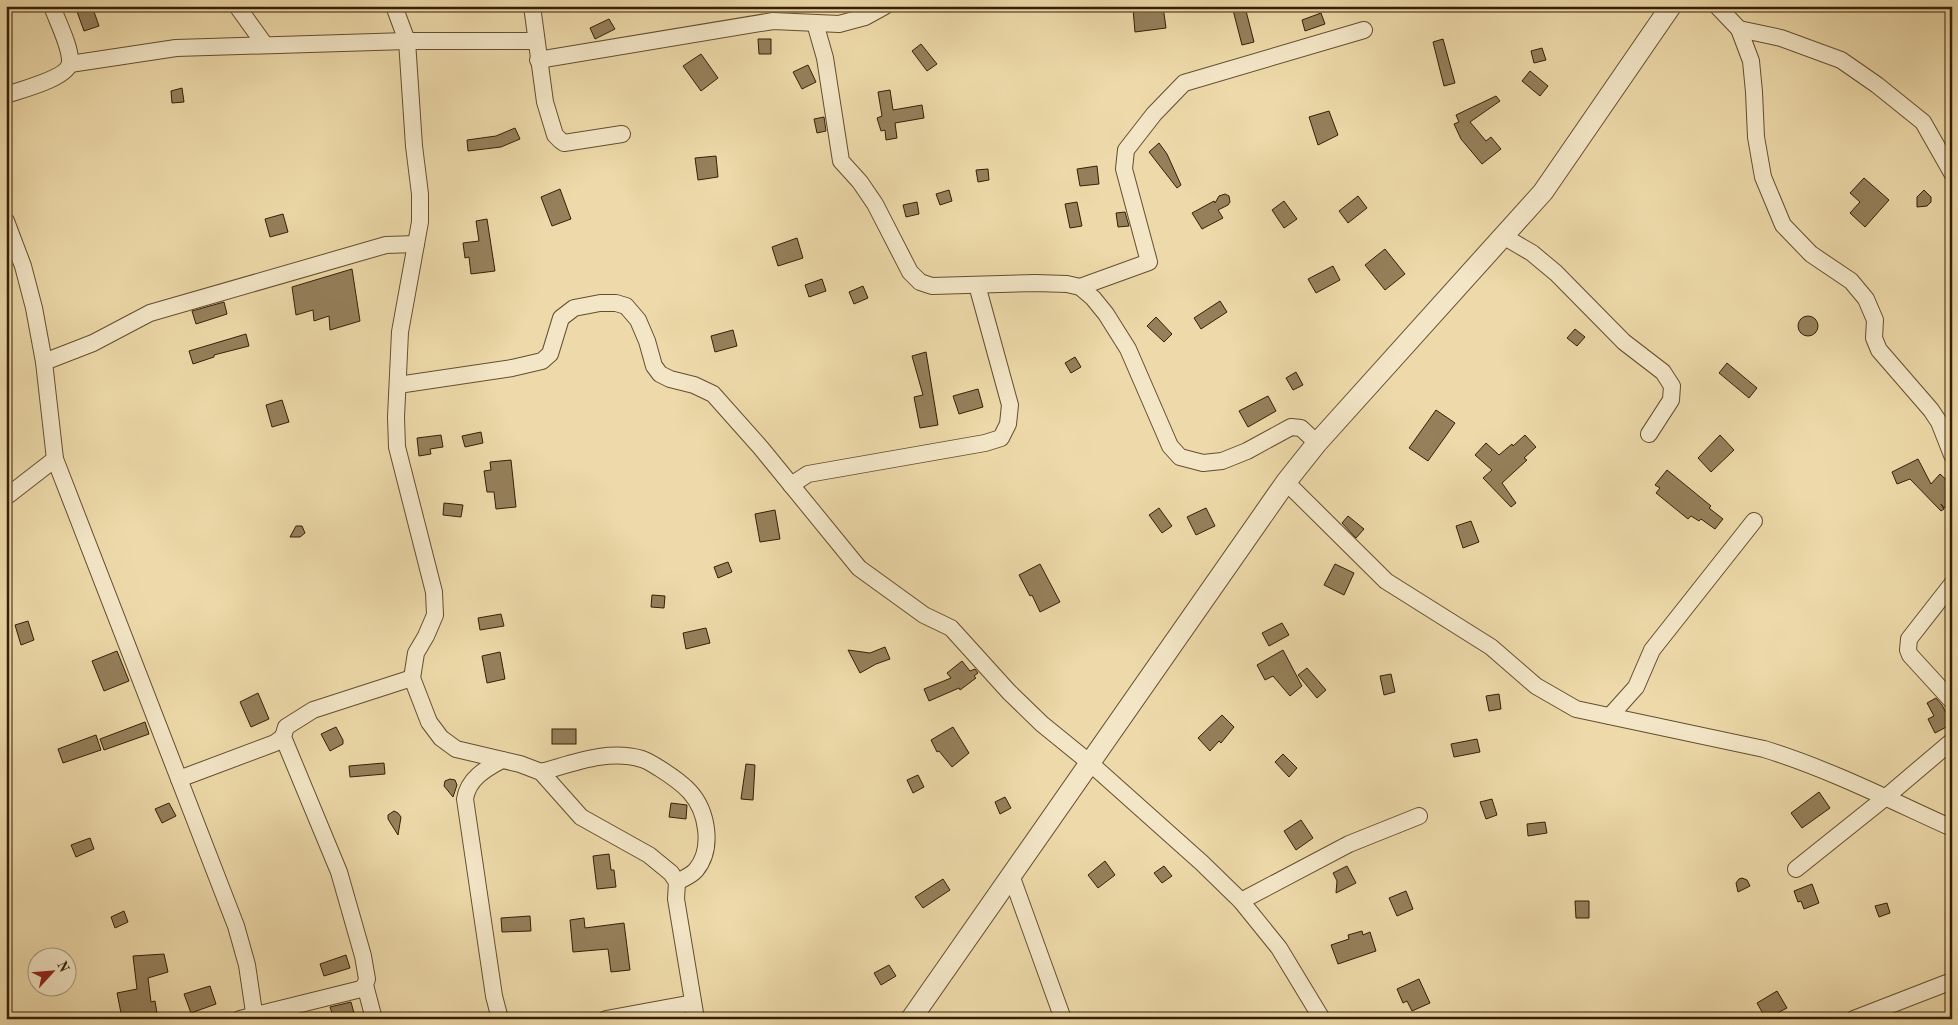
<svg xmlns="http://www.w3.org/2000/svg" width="1958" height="1025" viewBox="0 0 1958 1025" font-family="'Old Standard TT',serif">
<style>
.building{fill:#95805b;stroke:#361f06}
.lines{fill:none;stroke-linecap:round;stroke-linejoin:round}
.minor-casing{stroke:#644e2f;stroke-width:18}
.tertiary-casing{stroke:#644e2f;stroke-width:22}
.minor{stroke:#f3e6c7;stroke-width:16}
.tertiary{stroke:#f3e6c7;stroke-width:20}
</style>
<rect width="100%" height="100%" fill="#edd9a9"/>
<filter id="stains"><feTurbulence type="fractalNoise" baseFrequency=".004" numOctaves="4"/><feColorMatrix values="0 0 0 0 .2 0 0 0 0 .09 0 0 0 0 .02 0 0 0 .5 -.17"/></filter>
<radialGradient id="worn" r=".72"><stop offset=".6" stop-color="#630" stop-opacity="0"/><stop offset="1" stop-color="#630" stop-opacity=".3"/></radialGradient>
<g class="building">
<polygon points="75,6 92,6 99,26 84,31"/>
<polygon points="1156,6 1163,6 1166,28 1135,32 1133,9"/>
<polygon points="1245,7 1254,42 1242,45 1233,10"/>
<polygon points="1321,13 1325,24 1305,31 1302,20"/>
<polygon points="609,19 615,29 595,39 590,28"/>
<polygon points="758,39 771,39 771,54 759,54"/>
<polygon points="1443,39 1455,83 1444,86 1433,42"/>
<polygon points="921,44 937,64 927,71 912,51"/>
<polygon points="1542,48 1546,60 1534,63 1531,51"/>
<polygon points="701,54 718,78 701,91 683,66"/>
<polygon points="808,65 816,82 802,89 793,72"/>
<polygon points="1530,71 1548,86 1540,96 1522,81"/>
<polygon points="182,88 184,102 172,103 171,91"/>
<polygon points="890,90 893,110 922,105 924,118 895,123 897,138 886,140 885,130 881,131 877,118 882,116 878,92"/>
<polygon points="1496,96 1500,101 1470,122 1486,141 1491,137 1501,149 1482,164 1461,139 1454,124 1459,122 1456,115"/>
<polygon points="1329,111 1338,135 1318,145 1309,117"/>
<polygon points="824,117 826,131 817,133 814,119"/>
<polygon points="515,128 520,139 501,147 468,151 467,140 496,136"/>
<polygon points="1159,143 1167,154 1181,185 1177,188 1149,152"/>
<polygon points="716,156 718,177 698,180 695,158"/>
<polygon points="1097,166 1099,184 1080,186 1077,169"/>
<polygon points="988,169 989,180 978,182 976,170"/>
<polygon points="1864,178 1889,200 1865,227 1850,213 1860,202 1850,193"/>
<polygon points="560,189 571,219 552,226 541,197"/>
<polygon points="949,190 952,201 940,205 936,194"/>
<polygon points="1924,190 1931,197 1931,202 1927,206 1917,207 1917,197"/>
<polygon points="1225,194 1229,196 1230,202 1228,205 1218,210 1223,218 1202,229 1192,213 1214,201 1215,203 1219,196"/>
<polygon points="1358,196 1367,208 1348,223 1339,211"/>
<polygon points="1284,201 1297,219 1284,228 1272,210"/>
<polygon points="917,202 919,214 906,217 903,205"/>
<polygon points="1077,202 1082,226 1070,228 1065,204"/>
<polygon points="1125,212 1129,226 1118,227 1116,213"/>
<polygon points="283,214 288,232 270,237 265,219"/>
<polygon points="487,219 495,271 471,274 469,257 465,258 463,243 479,241 476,221"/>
<polygon points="797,238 803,258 778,266 772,247"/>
<polygon points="1385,249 1405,274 1385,290 1365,265"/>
<polygon points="1333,266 1340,280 1316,293 1308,279"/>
<polygon points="352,269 360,321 330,330 329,316 314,321 313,310 296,315 292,287"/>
<polygon points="822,279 826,291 809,297 805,285"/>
<polygon points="863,286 868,298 854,304 849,292"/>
<polygon points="1220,301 1227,312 1201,329 1194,318"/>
<polygon points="224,302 227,314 196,324 192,311"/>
<circle cx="1808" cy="326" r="10"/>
<polygon points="1156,317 1172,334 1164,342 1147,326"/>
<polygon points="1575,329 1585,337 1577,346 1567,338"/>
<polygon points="733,330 737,346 715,352 711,336"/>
<polygon points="246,334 249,346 214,355 214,357 193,364 189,351"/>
<polygon points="926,352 938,425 920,428 914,397 923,395 912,356"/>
<polygon points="1075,357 1081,367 1071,373 1065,363"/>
<polygon points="1727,363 1757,388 1749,398 1719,373"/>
<polygon points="1296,372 1303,385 1293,390 1286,378"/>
<polygon points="978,389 983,407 959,414 953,396"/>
<polygon points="1268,396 1276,411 1248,427 1239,411"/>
<polygon points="282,400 289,422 272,427 266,405"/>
<polygon points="1436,410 1455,423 1428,461 1409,448"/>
<polygon points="481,432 483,443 465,447 462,436"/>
<polygon points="441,435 443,447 430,449 431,454 419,456 417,438"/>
<polygon points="1525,435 1536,447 1524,458 1527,460 1502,483 1516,503 1511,507 1483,478 1492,470 1475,455 1486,443 1499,455 1512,444 1513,446"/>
<polygon points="1720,435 1734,450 1711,472 1698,458"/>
<polygon points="1918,459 1931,484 1940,474 1952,485 1952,501 1944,508 1941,504 1944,509 1941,511 1910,479 1897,484 1892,472"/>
<polygon points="511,460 516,507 496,509 494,492 487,492 484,471 491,470 490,462"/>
<polygon points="1667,470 1711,506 1709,508 1723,519 1715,529 1701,519 1699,521 1691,516 1688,519 1656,493 1660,488 1655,485"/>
<polygon points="444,503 463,505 461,517 443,515"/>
<polygon points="1159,508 1172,526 1162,533 1149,515"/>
<polygon points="1206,508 1215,526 1196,535 1187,517"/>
<polygon points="775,510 780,539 760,542 755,514"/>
<polygon points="1348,516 1364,529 1356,538 1342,523"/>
<polygon points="1471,521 1479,542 1463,548 1456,526"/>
<polygon points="296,526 302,526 305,533 300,537 290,537"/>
<polygon points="728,562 732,572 718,578 714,567"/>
<polygon points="1040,564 1060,602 1040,612 1032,595 1030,596 1019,575"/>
<polygon points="1335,564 1354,573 1344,595 1324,585"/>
<polygon points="652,595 665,596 664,608 651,607"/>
<polygon points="501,614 504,626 480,630 478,618"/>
<polygon points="28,621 34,640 21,645 15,625"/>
<polygon points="1282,623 1289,635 1269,646 1262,633"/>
<polygon points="706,628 710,643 686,649 683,633"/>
<polygon points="885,647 890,659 876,664 860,673 848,650 870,653"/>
<polygon points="1283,650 1302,686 1290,696 1273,676 1265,680 1257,665"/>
<polygon points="117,651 129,681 104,691 92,661"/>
<polygon points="500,652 505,679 487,683 482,656"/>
<polygon points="962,661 970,671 975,669 978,673 974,676 976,678 960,690 959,688 929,701 924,689 951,678 947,673"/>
<polygon points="1307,668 1326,690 1317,698 1298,675"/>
<polygon points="1391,674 1395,692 1384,695 1380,676"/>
<polygon points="258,693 269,719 251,727 240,702"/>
<polygon points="1499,694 1501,709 1489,711 1486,696"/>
<polygon points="1936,698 1942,705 1952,724 1935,733 1928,719 1934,716 1927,703"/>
<polygon points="1222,715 1234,727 1221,743 1219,741 1210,751 1198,738"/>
<polygon points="145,722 149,734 104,750 100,739"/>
<polygon points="336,727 343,740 343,744 330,751 321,734"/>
<polygon points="953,727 969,753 952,767 939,751 937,752 931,740"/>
<rect x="552" y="729" width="24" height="15"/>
<polygon points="96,735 101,750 63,763 58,749"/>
<polygon points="1477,739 1480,752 1454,757 1451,744"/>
<polygon points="1283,754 1297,768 1289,777 1275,762"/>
<polygon points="384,763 385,774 350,777 349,766"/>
<polygon points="746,764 755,765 753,800 741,799"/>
<polygon points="918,775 924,787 913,793 907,780"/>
<polygon points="450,779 455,780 457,785 453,797 444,786 445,781"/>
<polygon points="1819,792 1830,808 1802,828 1791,813"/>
<polygon points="1005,797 1011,808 1000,814 995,802"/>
<polygon points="1492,799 1497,815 1486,819 1480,802"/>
<polygon points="169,803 176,816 162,823 155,809"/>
<polygon points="671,803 687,805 686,819 669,817"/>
<polygon points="394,811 398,813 401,817 398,835 388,819 388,815"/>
<polygon points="1301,820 1313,838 1296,850 1284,831"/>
<polygon points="1545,822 1547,833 1528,836 1527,824"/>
<polygon points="90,838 94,849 76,857 71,845"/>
<polygon points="609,854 611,870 614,870 616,887 597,889 593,856"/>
<polygon points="1105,861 1115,875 1098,888 1088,875"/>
<polygon points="1164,866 1172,876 1162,883 1154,873"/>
<polygon points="1347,866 1356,883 1336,893 1337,881 1333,873"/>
<polygon points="1742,878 1747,880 1750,886 1738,892 1736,883 1739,879"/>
<polygon points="943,879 950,890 923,908 915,897"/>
<polygon points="1812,884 1819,903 1804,909 1801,901 1798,902 1794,891"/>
<polygon points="1406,891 1413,909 1397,916 1389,898"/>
<polygon points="1575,901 1589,901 1589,918 1576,918"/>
<polygon points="1887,903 1890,913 1879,917 1875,906"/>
<polygon points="124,911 128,922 115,928 111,917"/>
<polygon points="530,916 531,931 502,932 501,918"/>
<polygon points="584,918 585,928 624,923 630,970 611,972 608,949 573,952 570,920"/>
<polygon points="1362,931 1363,935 1370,932 1376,951 1338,964 1331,945 1349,939 1348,935"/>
<polygon points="164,954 168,972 148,978 151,1002 155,1001 157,1013 122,1018 117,993 137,989 133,956"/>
<polygon points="346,955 350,968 324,976 320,964"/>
<polygon points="889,965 896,976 881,985 874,973"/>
<polygon points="1419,979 1430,1003 1412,1011 1407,1001 1403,1003 1397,989"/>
<polygon points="210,986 216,1004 191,1013 184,994"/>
<polygon points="1777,991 1787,1008 1766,1019 1757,1003"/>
<polygon points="351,1002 354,1013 334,1019 330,1007"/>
</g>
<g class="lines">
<g class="minor-casing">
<g id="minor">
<polyline points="237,6 265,45"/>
<polyline points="394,6 407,41 414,146 420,194 420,222 400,332 396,417 397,447 434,592 435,615 426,636 416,653 412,678 429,722 441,738 456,749 520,764 541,772 581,817 649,855 671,873 677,882 676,899 696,1019"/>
<polyline points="532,6 545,102 555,135 560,140 564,143 622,134"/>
<polyline points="1717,6 1739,29 1751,61 1754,92 1756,137 1763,177 1783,225 1811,254 1851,281 1866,299 1875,320 1874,338 1879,350 1931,410 1939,422 1952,455"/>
<polyline points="815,23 825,58 841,161 860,182 875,204 910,272 920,282 932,286 1035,283 1067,284 1080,287 1093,298 1106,314 1128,349 1170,446 1180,457 1203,463 1222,461 1247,451 1291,427 1301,428 1317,443"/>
<polyline points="1739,29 1781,38 1841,60 1877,85 1923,122 1952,173"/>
<polyline points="538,60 773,21 839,24 865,17 885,6"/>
<polyline points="70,64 176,48 407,41 536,41"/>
<path d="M6 95C20 90 69 78 70 62 71 47 57 21 52 6"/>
<polyline points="6,221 23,266 34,308 44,362 55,459 236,926 247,965 255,1019"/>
<polyline points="1503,236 1532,253 1556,273 1624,342 1663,372 1672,386 1671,400 1649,434"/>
<polyline points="1080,287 1149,262 1124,169 1126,150 1154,114 1184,83 1364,30"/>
<polyline points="44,362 93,343 150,313 386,245 416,244"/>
<polyline points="398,385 512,368 542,361 550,354 561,318 574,308 600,303 616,303 626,306 638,320 647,341 654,366 660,374 670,379 694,385 713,394 761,448 859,568 924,615 951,628 1009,692 1042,724 1090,763 1202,863 1241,901 1279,948 1322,1019"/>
<path d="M1286 482 1386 581 1491 647 1536 686 1576 709 1764 749C1829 769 1890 800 1952 828"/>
<polyline points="791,485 808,474 985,443 1001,438 1008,424 1010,405 977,285"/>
<polyline points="6,497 55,459"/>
<polyline points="1952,584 1909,639 1908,650 1910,655 1952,701"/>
<polyline points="1610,716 1636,687 1652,650 1754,521"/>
<path d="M541 772C574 763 608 749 642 759 648 761 654 765 659 768 670 775 681 782 690 792 707 811 714 848 696 870 692 875 683 879 677 882"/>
<polyline points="179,779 275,743 283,737"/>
<polyline points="1796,869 1886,797 1952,741"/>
<polyline points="1011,875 1063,1019"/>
<polyline points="1241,901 1349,844 1419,816"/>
<polyline points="240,1019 361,989 365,985"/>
<polyline points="374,1019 365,985 367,979 363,956 339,872 283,737 286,727 313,710 412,678"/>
<path d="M500 1019 494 996 465 799C468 779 485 769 502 760"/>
<polyline points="606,1019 693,1003"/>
<polyline points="1854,1019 1952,981"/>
</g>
</g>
<g class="tertiary-casing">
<polyline id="tertiary" points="911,1019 1286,482 1317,443 1543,192 1671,6"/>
</g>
<use href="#minor" class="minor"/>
<use href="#tertiary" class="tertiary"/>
</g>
<rect width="1958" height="1025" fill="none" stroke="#edd9a9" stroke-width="25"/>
<rect x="8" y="8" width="1943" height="1010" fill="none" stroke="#361f06" stroke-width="2.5"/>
<rect x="12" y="12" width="1933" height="1000" fill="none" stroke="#361f06"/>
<g transform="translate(52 972) rotate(64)"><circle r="24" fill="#f3e6c7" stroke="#a7967a"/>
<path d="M0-4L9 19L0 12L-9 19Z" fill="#8f2418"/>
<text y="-8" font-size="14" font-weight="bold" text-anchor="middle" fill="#361f06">N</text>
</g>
<rect width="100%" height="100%" filter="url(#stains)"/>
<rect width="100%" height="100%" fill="url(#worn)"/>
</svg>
